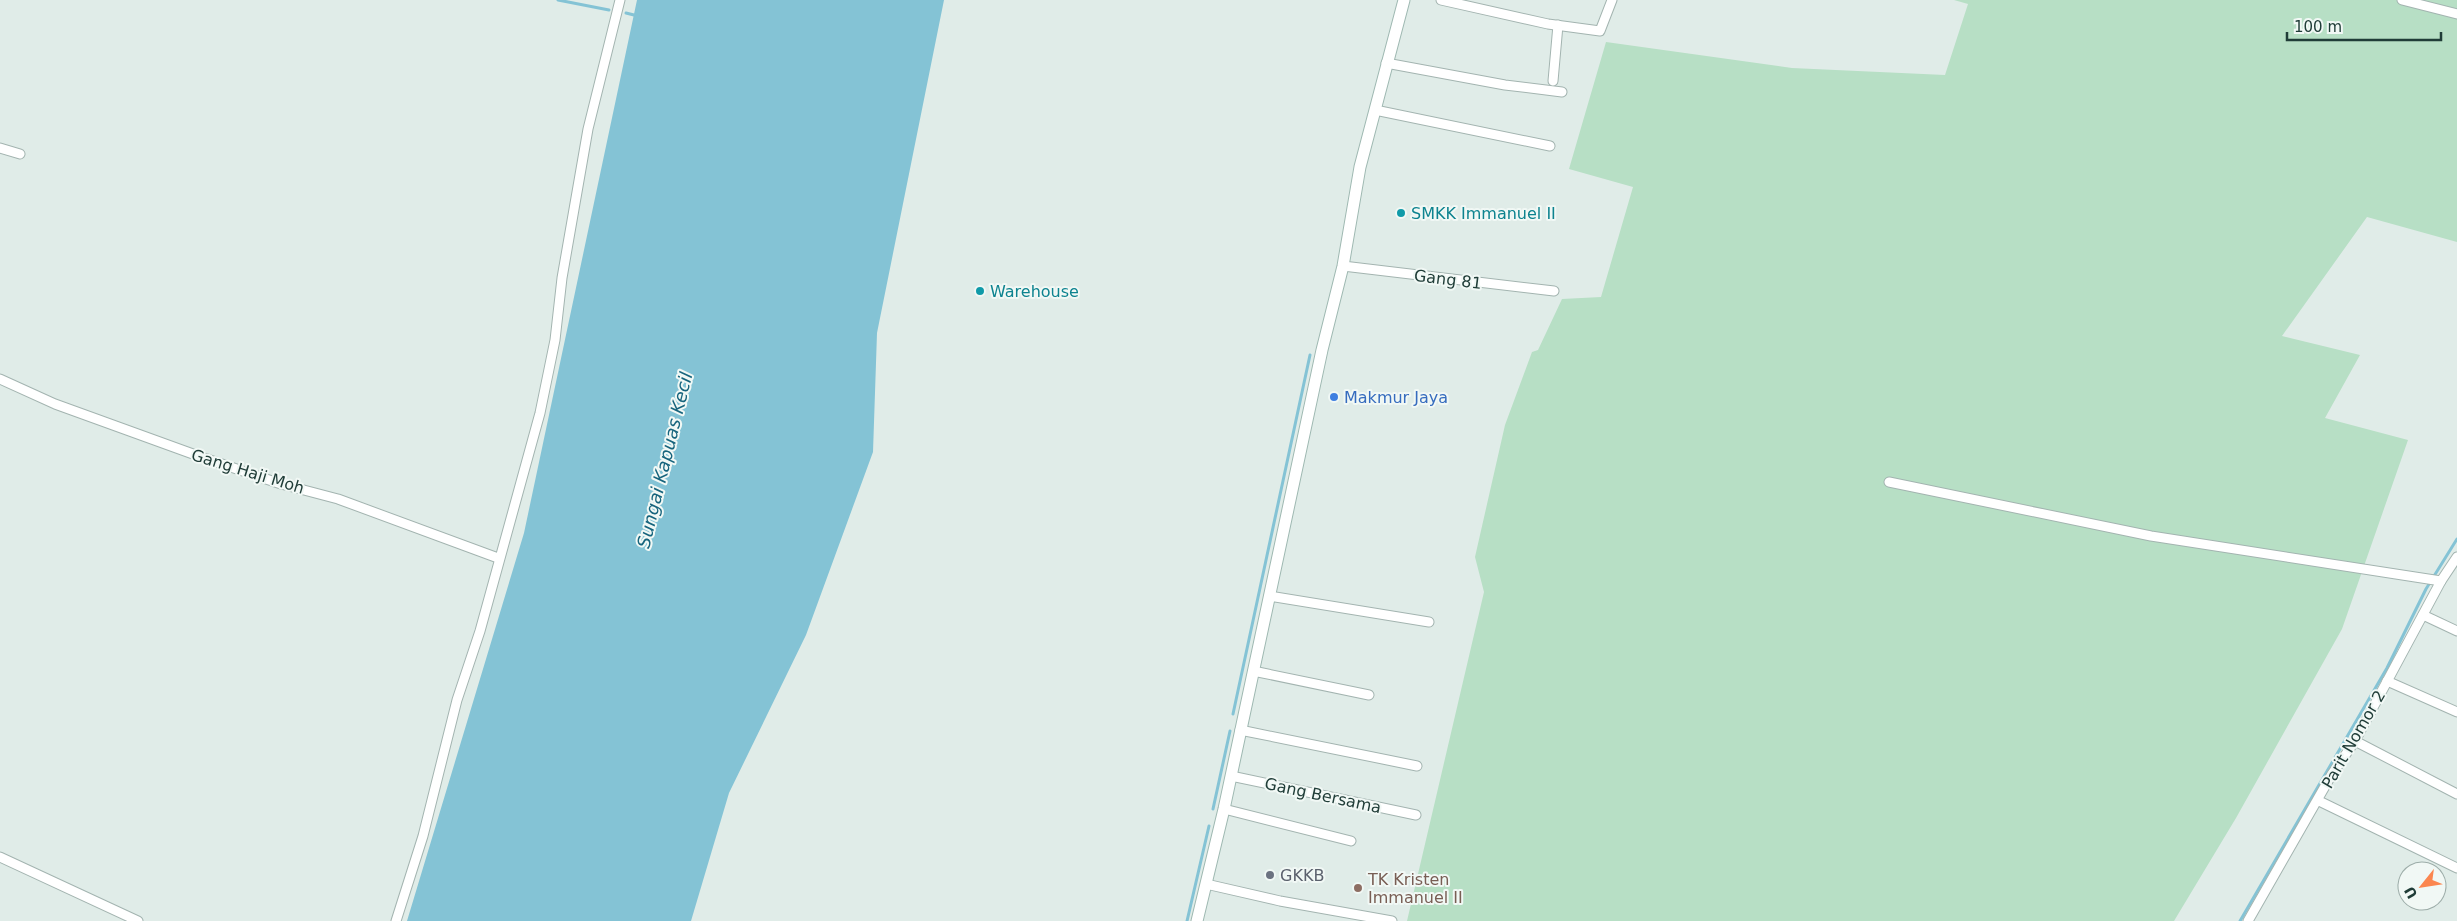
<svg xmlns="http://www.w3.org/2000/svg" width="2457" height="921" viewBox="0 0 2457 921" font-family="'DejaVu Sans',sans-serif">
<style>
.green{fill:#b7dfc5}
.water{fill:#84c3d5}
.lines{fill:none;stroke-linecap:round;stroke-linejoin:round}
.stream{stroke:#84c3d5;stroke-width:3}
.street-casing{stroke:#a3b4b0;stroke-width:11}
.secondary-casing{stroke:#9eb8b1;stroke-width:13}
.street{stroke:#fff;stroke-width:9}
.secondary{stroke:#fff;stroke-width:11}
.culture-dot{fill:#0f9aa8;stroke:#f1f8f5;stroke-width:2}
.shop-dot{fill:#3f7fe0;stroke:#f1f8f5;stroke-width:2}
.worship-dot{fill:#6b7280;stroke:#f1f8f5;stroke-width:2}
.education-dot{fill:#8d6e63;stroke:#f1f8f5;stroke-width:2}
.labels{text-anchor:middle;stroke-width:4;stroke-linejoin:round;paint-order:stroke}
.culture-label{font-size:16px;fill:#0d838f;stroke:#f1f8f5;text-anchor:start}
.street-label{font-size:16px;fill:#203d38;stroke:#f1f8f5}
.shop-label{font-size:16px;fill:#366cbe;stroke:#f1f8f5;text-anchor:start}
.worship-label{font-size:16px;fill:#5b616d;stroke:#f1f8f5;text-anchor:start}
.education-label{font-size:16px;fill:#785e54;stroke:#f1f8f5;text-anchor:start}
.water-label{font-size:18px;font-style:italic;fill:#16647d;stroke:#f1f8f5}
</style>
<rect width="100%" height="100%" fill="#e0ece8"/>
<polygon class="green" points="1954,0 2457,0 2457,242 2367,217 2282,336 2360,355 2325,418 2408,440 2342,629 2236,818 2174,921 1407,921 1484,592 1475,557 1505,425 1532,352 1538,350 1562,299 1601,297 1633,187 1569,169 1606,42 1792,68 1945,75 1968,4"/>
<polygon class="water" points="637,0 944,0 877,333 873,452 806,635 729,793 691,921 407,921 524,533"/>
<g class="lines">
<g class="stream">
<polyline points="558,0 609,10"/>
<polyline points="626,13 638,16"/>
<polyline points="1233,714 1310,355"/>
<polyline points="1213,809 1230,731"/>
<polyline points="1187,921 1209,826"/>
<polyline points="2240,921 2387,668 2426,589 2457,539"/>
</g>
<g class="street-casing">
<g id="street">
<polyline points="1441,0 1548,24 1600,31 1612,0"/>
<polyline points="2402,0 2457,14"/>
<polyline points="1386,63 1505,85 1562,92"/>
<polyline points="1553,81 1558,25"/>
<polyline points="1375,110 1550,146"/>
<polyline points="0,148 20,154"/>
<polyline points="1343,266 1554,291"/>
<polyline points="0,379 55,404 204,458 281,484 338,499 498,558"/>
<polyline points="1889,482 2151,536 2441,581"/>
<polyline points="1269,596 1429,622"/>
<polyline points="2423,615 2457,631"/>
<polyline points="1253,671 1369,695"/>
<polyline points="2387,681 2457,712"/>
<polyline points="1240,730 1417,766"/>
<polyline points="2355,741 2457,794"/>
<polyline points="1231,776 1416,815"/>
<polyline points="2319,801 2457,868"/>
<polyline points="1224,809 1351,841"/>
<polyline points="0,857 138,921"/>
<polyline points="1206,884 1280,901 1392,921"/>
<polyline points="396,921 423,836 457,700 480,631 540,413 555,340 562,278 588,129 620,0"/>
<polyline points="2248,921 2332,774 2355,741 2441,581 2457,557"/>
</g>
</g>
<g class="secondary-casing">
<polyline id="secondary" points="1197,921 1224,809 1322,350 1343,266 1360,167 1404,0"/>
</g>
<use href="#street" class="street"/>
<use href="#secondary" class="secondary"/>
</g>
<g class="culture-dot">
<circle cx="1401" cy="213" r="5"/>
<circle cx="980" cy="291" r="5"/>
</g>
<circle class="shop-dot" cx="1334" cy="397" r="5"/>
<circle class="worship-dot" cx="1270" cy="875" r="5"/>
<circle class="education-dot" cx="1358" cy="888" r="5"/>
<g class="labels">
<g class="culture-label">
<text x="1411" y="219">SMKK Immanuel II</text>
<text x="990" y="297">Warehouse</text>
</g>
<g class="street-label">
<text transform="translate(1448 279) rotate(7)" y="6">Gang 81</text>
<text transform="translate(248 471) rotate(17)" y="6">Gang Haji Moh</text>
<text transform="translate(2353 739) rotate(-60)" y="6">Parit Nomor 2</text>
<text transform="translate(1323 795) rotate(12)" y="6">Gang Bersama</text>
</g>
<g class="shop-label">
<text x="1344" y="403">Makmur Jaya</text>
</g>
<g class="worship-label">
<text x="1280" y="881">GKKB</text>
</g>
<g class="education-label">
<text x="1368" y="885">TK Kristen<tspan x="1368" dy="18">Immanuel II</tspan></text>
</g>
<g class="water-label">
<text transform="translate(665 460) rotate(-76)" y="6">Sungai Kapuas Kecil</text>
</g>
</g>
<g transform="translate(2422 886) rotate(240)"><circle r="24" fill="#f1f8f5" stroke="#9dada9"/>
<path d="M0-4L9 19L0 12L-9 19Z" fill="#fb864f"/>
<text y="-8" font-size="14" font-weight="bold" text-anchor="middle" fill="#203d38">U</text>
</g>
<path d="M2287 32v8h154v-8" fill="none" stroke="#203d38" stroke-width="2.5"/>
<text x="2294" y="32" font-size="15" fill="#203d38" stroke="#f1f8f5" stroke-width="4" paint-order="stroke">100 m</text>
</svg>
